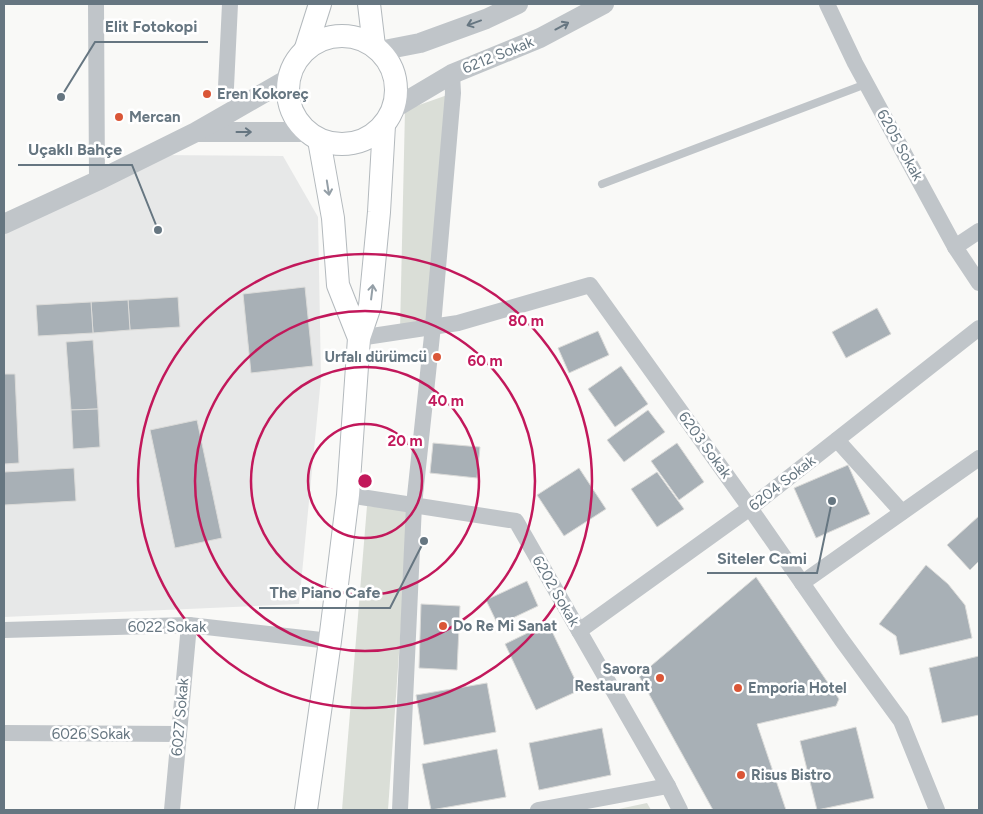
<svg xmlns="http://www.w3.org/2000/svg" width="983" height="814" viewBox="0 0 983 814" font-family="Figtree,sans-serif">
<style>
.built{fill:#e7e8e8}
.green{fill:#daded7}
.building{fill:#a8b0b6;stroke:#dbdbd9}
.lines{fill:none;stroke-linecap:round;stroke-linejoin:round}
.secondary-casing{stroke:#b3b9bd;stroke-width:24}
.service{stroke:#c0c5c9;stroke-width:8}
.minor{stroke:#c0c5c9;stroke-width:16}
.tertiary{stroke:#c0c5c9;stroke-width:20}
.secondary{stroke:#fff;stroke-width:22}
.oneway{stroke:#667681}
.oneway2{stroke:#949fa7}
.ring{fill:none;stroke:#c2185b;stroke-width:2.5}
.poi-dot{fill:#da5637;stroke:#fff;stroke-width:2}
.labels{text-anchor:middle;stroke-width:5;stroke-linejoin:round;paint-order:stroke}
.street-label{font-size:15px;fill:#667681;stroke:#fff}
.poi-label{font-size:15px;font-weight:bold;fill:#667681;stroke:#fff;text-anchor:start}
.centre{fill:#c2185b;stroke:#fff;stroke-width:2.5}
.ring-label{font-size:15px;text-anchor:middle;font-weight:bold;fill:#c2185b;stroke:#fff;stroke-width:5;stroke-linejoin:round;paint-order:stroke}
.leader{fill:none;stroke:#667681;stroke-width:2}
.callout-dot{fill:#667681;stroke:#fff;stroke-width:2}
.callout-label{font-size:16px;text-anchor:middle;font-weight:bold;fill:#667681;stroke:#fff;stroke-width:5;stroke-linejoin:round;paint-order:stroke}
</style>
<rect width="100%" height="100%" fill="#f9f9f7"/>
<polygon class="built" points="156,155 283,156 318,217 321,378 299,604 4,617 4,230"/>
<g class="green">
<polygon points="453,93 433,326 400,331 405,110"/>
<polygon points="367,506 409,510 388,810 342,810"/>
<polygon points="647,803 651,810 614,810"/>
</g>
<g class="building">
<polygon points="305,287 313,366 251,373 243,294"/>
<polygon points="178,297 180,327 130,330 128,300"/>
<polygon points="128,300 130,330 93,333 91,302"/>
<polygon points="91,302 93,333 38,336 36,305"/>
<polygon points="877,308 891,334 846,358 832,332"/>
<polygon points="598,331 609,355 569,373 558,348"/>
<polygon points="93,340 98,409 71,410 66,342"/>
<polygon points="621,366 648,404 615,427 588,389"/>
<polygon points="4,374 15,374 19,463 4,464"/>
<polygon points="98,409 100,447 73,449 71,410"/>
<polygon points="648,410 665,432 624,462 607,440"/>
<polygon points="197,420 222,538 175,548 150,430"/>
<polygon points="433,443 480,447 477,478 430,473"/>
<polygon points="677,443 704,482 679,500 651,461"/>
<polygon points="848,465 870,514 816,538 794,488"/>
<polygon points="74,468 76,501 4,505 4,472"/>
<polygon points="579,468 606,509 564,536 537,495"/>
<polygon points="657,472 684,509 657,527 631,489"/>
<polygon points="979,516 979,561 970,570 947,545"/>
<polygon points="926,565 948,584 965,605 972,638 900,655 896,636 879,624"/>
<polygon points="756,577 839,699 836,706 757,724 786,810 713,810 639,676"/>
<polygon points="527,581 538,606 498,625 486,600"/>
<polygon points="421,604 460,606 457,670 419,668"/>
<polygon points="548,623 580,690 536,710 505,644"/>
<polygon points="979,656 979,715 942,723 929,668"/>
<polygon points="487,683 496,732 424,745 416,695"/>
<polygon points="856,727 874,798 817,810 800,741"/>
<polygon points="602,728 611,775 539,790 529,743"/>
<polygon points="497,749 506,797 431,810 422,764"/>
</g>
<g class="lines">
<g class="secondary-casing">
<g id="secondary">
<polyline points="369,4 374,46"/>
<circle cx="342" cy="90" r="54"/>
<polyline points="306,48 320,4"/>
<polyline points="359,338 370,306 379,212 384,125"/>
<polyline points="306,810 330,641 348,495 359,338 338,285 333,218 319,140"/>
</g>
</g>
<polyline class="service" points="602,184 866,84"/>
<g class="minor">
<polyline points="96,4 97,181"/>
<polyline points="827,4 855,63 955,247 979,283"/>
<polyline points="226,87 230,4"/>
<polyline points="955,247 979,231"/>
<polyline points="359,338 458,323 590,285 750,508 841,639 901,721 937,810"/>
<polyline points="837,440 902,512"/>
<polyline points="348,495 516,521 668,786 680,810"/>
<polyline points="802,583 979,458"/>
<polyline points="4,630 189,625 330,641"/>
<polyline points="579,631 750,508 979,328"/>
<polyline points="4,733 179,734"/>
<polyline points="172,810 189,625"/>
<polyline points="400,810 414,505 433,326 453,93 452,74"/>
<polyline points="538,810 668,786"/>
</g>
<g class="tertiary">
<polyline points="379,51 420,43 486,19 518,4"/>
<polyline points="393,109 452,74 540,38 604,4"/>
<polyline points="198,132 307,132"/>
<polyline points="4,224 97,181 196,132 288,79"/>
</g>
<use href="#secondary" class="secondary"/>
</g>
<defs><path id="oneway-shaft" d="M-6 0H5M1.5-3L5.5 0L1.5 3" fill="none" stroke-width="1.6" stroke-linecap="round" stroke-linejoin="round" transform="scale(1.25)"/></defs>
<g class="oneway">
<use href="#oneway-shaft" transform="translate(474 23) rotate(160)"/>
<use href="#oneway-shaft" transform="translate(562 26) rotate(-28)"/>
<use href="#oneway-shaft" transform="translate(244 132)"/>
</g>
<g class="oneway2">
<use href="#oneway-shaft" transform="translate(328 188) rotate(81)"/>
<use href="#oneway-shaft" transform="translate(372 292) rotate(-83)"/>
</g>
<g class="ring">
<circle cx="365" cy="481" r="57"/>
<circle cx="365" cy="481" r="114"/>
<circle cx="365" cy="481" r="170"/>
<circle cx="365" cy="481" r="227"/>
</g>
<g class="poi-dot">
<circle cx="207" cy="94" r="5"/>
<circle cx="119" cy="117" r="5"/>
<circle cx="437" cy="357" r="5"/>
<circle cx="443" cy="626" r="5"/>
<circle cx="660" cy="678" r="5"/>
<circle cx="738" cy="688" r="5"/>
<circle cx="741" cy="775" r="5"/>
</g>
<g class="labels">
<g class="street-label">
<text transform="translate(498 55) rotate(-22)" y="5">6212 Sokak</text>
<text transform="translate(900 145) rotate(61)" y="5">6205 Sokak</text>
<text transform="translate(705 445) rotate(54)" y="5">6203 Sokak</text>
<text transform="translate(782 483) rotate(-38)" y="5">6204 Sokak</text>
<text transform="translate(556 591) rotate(60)" y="5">6202 Sokak</text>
<text x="167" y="632">6022 Sokak</text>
<text transform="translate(180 717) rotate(-85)" y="5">6027 Sokak</text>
<text x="91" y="739">6026 Sokak</text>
</g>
<g class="poi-label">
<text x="217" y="99">Eren Kokoreç</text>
<text x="129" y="122">Mercan</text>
<text x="427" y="362" text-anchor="end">Urfalı dürümcü</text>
<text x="453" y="631">Do Re Mi Sanat</text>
<text x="650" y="674" text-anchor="end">Savora<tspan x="650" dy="17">Restaurant</tspan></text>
<text x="748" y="693">Emporia Hotel</text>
<text x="751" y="780">Risus Bistro</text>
</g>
</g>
<circle cx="365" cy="481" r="8" class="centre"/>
<g class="ring-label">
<text x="526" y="326">80 m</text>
<text x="485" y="366">60 m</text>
<text x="446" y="406">40 m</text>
<text x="405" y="446">20 m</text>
</g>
<path class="leader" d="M61 97L95 42H208M158 230L132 165H18M832 501L817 573H707M424 541L390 608H259"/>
<g class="callout-dot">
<circle cx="61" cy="97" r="5"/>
<circle cx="158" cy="230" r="5"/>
<circle cx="832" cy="501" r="5"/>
<circle cx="424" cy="541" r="5"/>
</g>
<g class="callout-label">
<text x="151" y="32">Elit Fotokopi</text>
<text x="75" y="155">Uçaklı Bahçe</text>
<text x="762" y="564">Siteler Cami</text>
<text x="325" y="598">The Piano Cafe</text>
</g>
<rect width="983" height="814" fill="none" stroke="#667681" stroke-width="10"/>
</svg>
